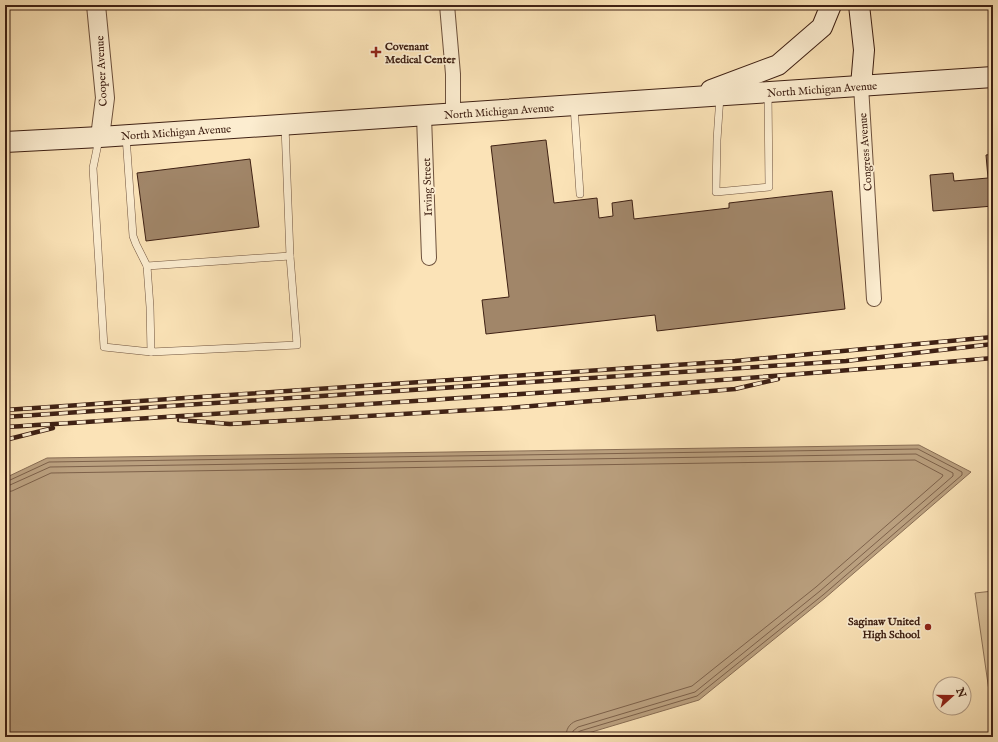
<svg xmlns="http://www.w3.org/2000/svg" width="998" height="742" viewBox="0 0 998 742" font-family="'IM FELL English',serif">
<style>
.green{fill:#dbc29b;stroke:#8d7258}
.water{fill:#bba180;stroke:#896e55}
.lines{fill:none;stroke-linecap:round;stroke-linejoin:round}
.shore{stroke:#7d614a;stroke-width:1}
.building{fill:#a18669;stroke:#3f2114}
.service-casing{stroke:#6e523d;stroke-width:8}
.minor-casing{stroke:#6e523d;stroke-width:16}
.tertiary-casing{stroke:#6e523d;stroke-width:20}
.secondary-casing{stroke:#3f2114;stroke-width:22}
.service{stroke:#fcedd0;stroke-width:7}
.minor{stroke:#fcedd0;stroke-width:14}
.tertiary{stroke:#fcedd0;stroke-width:18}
.secondary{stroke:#fcedd0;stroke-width:20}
.rail-casing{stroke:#3f2114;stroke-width:4.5}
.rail{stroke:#fcedd0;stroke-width:3;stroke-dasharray:9;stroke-linecap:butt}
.poi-dot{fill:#8f2418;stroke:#fcedd0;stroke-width:1.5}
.labels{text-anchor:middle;stroke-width:3.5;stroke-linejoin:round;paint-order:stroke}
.poi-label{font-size:11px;font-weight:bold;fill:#3f2114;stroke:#fcedd0;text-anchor:start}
.street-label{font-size:11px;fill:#3f2114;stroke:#fcedd0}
</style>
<rect width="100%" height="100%" fill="#fbe3b7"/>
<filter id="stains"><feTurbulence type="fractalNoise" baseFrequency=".005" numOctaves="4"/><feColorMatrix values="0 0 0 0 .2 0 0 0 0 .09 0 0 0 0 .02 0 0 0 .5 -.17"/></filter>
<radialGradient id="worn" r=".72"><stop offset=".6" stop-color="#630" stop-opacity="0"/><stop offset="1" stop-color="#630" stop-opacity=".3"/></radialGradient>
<polygon class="green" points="993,591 993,719 975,593"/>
<polygon class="water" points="919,445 971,472 825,598 699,700 575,737 5,737 5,478 47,458"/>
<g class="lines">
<g class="shore">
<polyline points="5,481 8,481 49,462 918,449 962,472 962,475 823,595 697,696 580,731 577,733 577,737"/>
<polyline points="5,486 10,485 50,467 916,454 953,473 953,476 820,591 695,692 578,727 573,731 572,737"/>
<path d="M5 492 12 491 51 473 915 460 943 475 942 477 816 587 692 686 576 721C569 724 566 729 566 737"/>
</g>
</g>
<g class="building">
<polygon points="546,140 554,203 597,198 599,218 613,216 612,203 632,200 634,219 729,208 729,203 832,191 845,309 657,331 655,315 486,334 482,300 509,297 491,146"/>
<polygon points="993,154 993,206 933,211 930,175 953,173 954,181 988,178 986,155"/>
<polygon points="250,159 259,227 146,241 137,173"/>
</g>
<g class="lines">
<g class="service-casing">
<g id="service">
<polyline points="720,96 717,140 716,192 769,187 768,93"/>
<polyline points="574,106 580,194"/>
<polyline points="126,136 133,236 136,244 147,266 150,307 151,352 297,345 290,256 285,126"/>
<polyline points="99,139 93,168 104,347 151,352"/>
<polyline points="147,266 290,256"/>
</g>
</g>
<g class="minor-casing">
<g id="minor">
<polyline points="447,5 453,74 453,114"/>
<polyline points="861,86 874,299"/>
<polyline points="424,116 429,258"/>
</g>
</g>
<g class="tertiary-casing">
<polyline id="tertiary" points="96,5 105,98 100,137"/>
</g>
<g class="secondary-casing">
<g id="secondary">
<polyline points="859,5 864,50 861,86"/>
<polyline points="711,90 778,65 822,27 831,5"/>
<polyline points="5,142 100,137 993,77"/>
</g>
</g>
<use href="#service" class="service"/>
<use href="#minor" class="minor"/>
<use href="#tertiary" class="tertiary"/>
<use href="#secondary" class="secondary"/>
<g class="rail-casing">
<g id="rail">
<polyline points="5,410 735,361 993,337"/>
<polyline points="5,417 846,361 993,344"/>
<polyline points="179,420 230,424 507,408 735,389 778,379"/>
<path d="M5 427C334 406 664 387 993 358"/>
<polyline points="5,440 53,428"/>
</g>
</g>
<use href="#rail" class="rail"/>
</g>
<g class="poi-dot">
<path d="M374 46h4v4h4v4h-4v4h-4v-4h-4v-4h4z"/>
<circle cx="928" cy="627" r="4"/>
</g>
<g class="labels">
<g class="poi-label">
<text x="385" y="50">Covenant<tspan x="385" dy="13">Medical Center</tspan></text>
<text x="920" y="625" text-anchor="end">Saginaw United<tspan x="920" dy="13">High School</tspan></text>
</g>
<g class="street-label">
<text transform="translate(101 71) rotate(-93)" y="4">Cooper Avenue</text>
<text transform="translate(822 89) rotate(-4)" y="4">North Michigan Avenue</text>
<text transform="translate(499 111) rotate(-4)" y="4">North Michigan Avenue</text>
<text transform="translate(176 132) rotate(-4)" y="4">North Michigan Avenue</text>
<text transform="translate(865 152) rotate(-94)" y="4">Congress Avenue</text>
<text transform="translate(427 187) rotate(-92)" y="4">Irving Street</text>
</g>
</g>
<rect width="998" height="742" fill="none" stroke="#fbe3b7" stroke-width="20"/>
<rect x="6" y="6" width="986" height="730" fill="none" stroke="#3f2114" stroke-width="2"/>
<rect x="10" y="10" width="978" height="722" fill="none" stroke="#3f2114"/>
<g transform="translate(952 696) rotate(69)"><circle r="19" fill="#fcedd0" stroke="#b09b85"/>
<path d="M0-3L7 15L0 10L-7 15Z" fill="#8f2418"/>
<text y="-6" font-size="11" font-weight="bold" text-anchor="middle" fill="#3f2114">N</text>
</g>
<rect width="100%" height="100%" filter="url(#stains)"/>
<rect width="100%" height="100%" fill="url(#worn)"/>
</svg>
